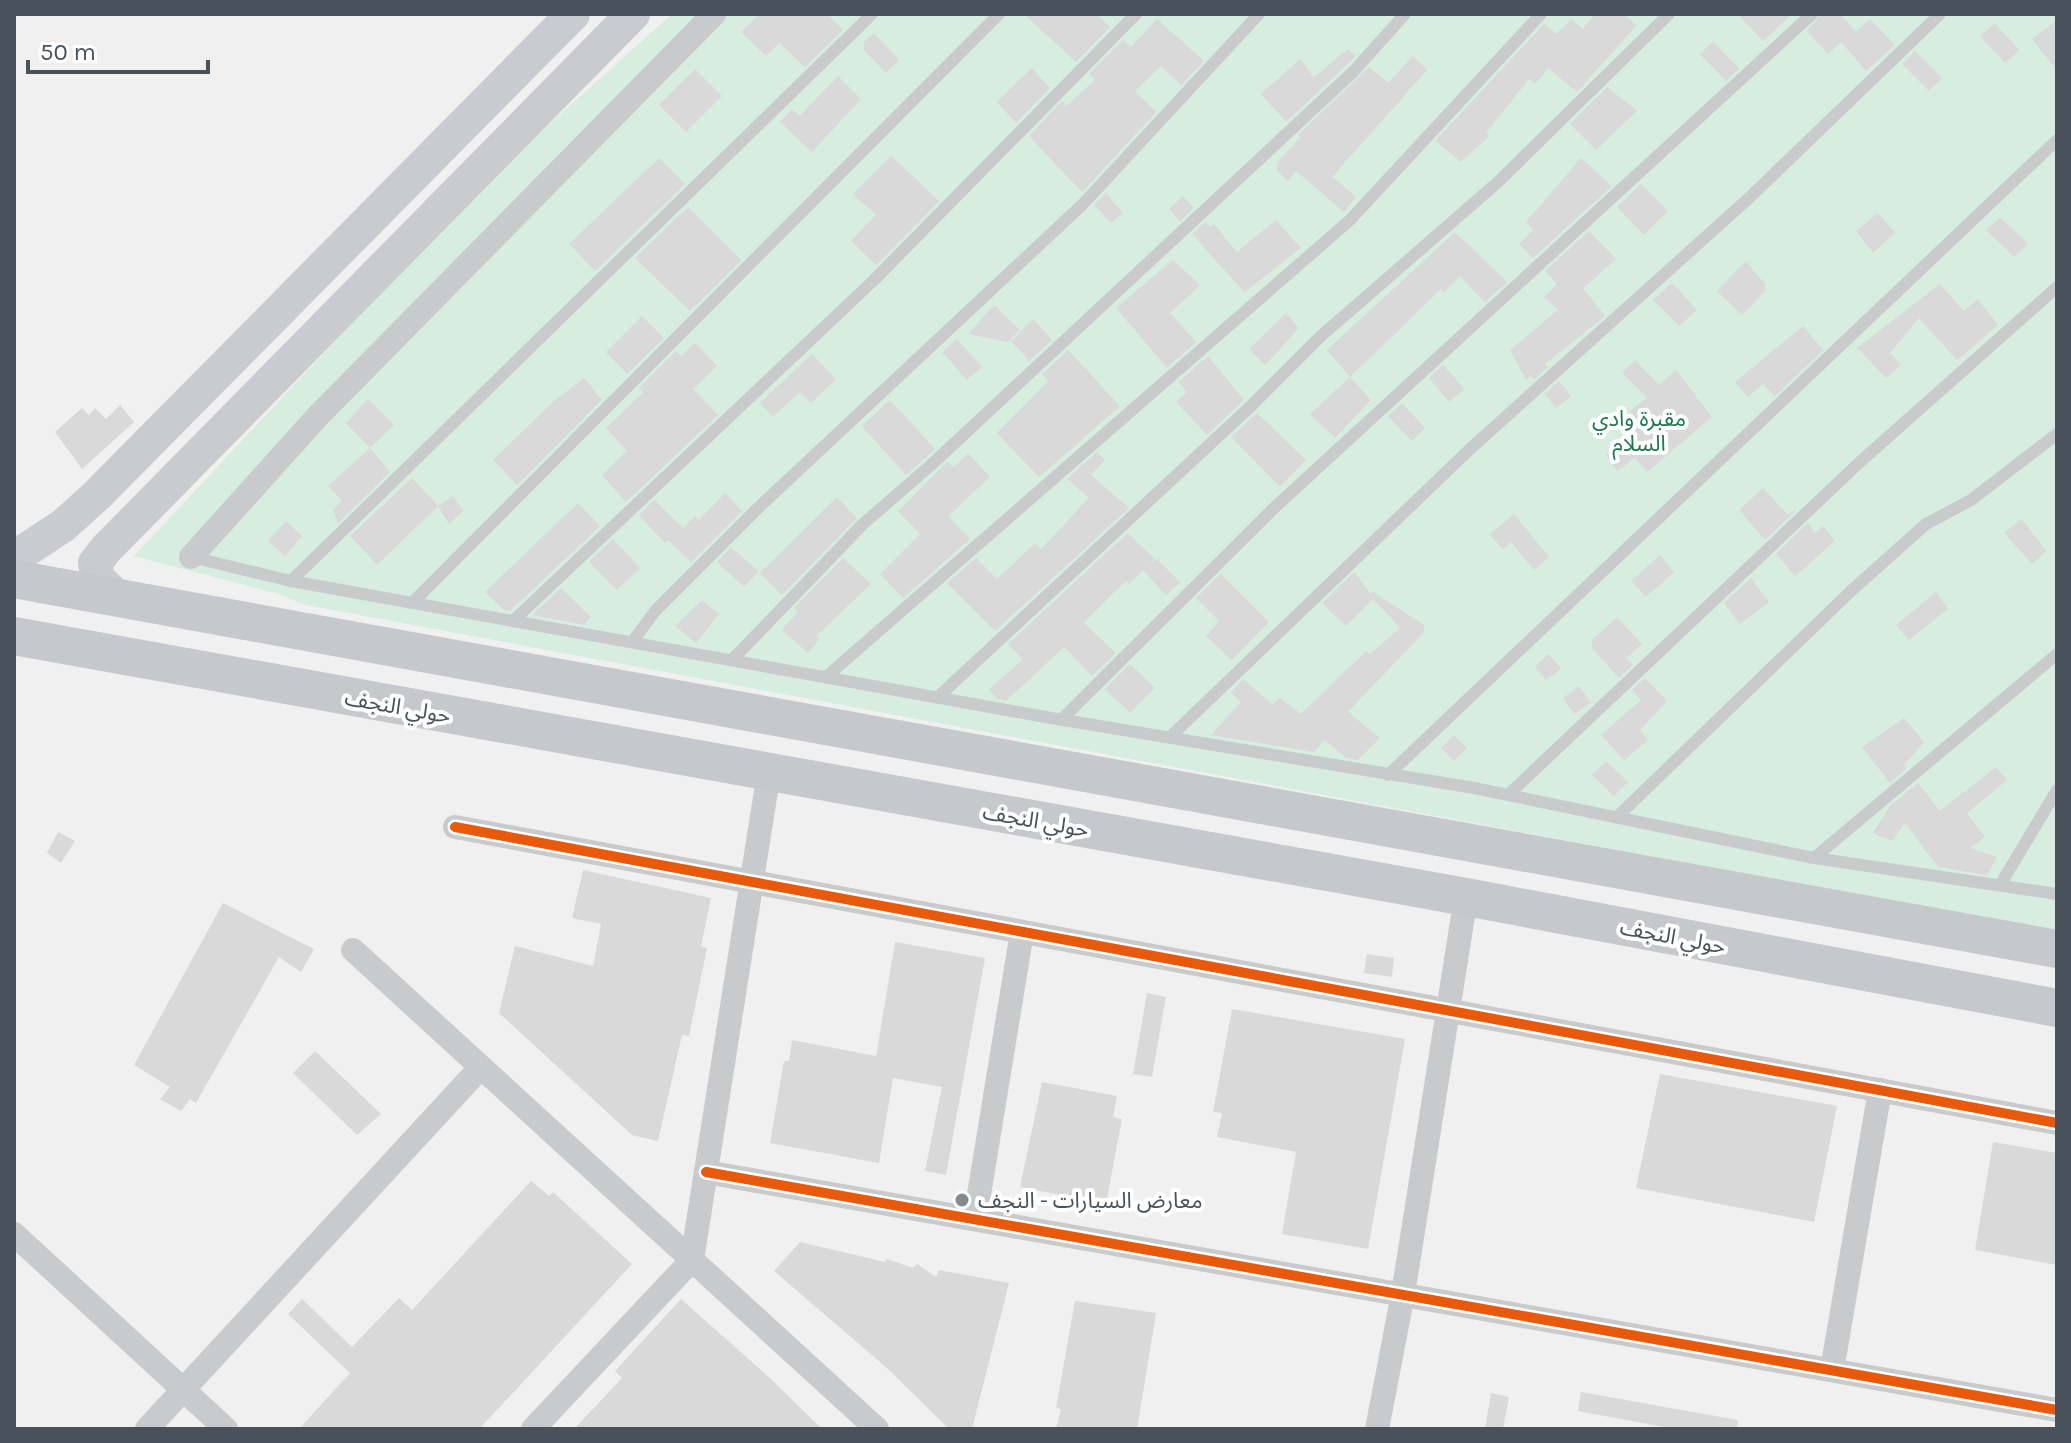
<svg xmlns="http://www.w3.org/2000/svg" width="2071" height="1443" viewBox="0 0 2071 1443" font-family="Karla,'Noto Sans Arabic',sans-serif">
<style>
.green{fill:#d6ede0}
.building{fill:#d9d9da}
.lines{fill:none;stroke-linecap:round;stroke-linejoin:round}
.lane{stroke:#c8cacc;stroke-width:12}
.street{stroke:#c8cacc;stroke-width:24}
.secondary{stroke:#c9cbce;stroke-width:34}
.primary{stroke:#c6c8cb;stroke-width:38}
.cycleway-casing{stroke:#fff;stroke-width:15}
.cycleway{stroke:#e8590c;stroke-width:10}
.poi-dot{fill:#83898f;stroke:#fff;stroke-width:3}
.labels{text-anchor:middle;stroke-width:8;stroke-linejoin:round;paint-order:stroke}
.park-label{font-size:22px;fill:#1f774e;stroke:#fff}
.street-label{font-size:22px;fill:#49525b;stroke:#fff}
.poi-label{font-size:22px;fill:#49525b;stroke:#fff;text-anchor:start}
</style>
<rect width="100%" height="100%" fill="#f0f0f0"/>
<polygon class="green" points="672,14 2057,14 2057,932 301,604 283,595 134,556 483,183"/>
<g class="building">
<polygon points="759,14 827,14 843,30 805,67 779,43 766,56 741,32"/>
<polygon points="1024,14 1097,14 1110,27 1076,62"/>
<polygon points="1595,14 1623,14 1637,25 1577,92 1548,68 1536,84 1529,79 1486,133 1489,136 1461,162 1435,141 1544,24 1557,34 1571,19 1583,29"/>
<polygon points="1738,14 1792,14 1763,41"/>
<polygon points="1821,14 1840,14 1856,32 1870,19 1895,45 1866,71 1841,42 1828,54 1807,31"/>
<polygon points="1157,19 1204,61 1181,85 1161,66 1135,91 1156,112 1082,192 1029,136 1062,101 1066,106 1095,80 1089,74 1123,40 1131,47"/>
<polygon points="2057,20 2057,71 2032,39"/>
<polygon points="1995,23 2019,50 2005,63 1980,36"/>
<polygon points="874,33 899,60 886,73 864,50 864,42"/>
<polygon points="1713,41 1739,69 1726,81 1700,54"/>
<polygon points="1348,49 1356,56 1286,122 1261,94 1300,59 1314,77"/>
<polygon points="1915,51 1942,78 1929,91 1902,64"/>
<polygon points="1413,56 1427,70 1332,177 1356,197 1344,212 1296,171 1288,181 1277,171 1277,163 1300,138 1298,135 1369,67 1388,83"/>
<polygon points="1032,68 1050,88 1016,123 997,102"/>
<polygon points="695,69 722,96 686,132 659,105"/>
<polygon points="838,76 861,99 812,152 780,122 792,109 800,116"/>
<polygon points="1607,87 1637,111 1596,150 1570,124"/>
<polygon points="891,156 939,201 876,265 851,241 876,215 853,194"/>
<polygon points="659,158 685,184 595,271 569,244"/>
<polygon points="1581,158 1612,186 1533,258 1519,244 1533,230 1526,222"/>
<polygon points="1641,184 1668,211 1644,235 1617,207"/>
<polygon points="1106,193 1123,213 1111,223 1094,205"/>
<polygon points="1183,196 1194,208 1180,221 1169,209"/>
<polygon points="688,207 741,260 690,311 635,258"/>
<polygon points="1878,213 1895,233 1873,253 1856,231"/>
<polygon points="2000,217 2028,244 2014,257 1986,230"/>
<polygon points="1276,220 1301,248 1244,292 1192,234 1206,222 1210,227 1214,224 1237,252"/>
<polygon points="1589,231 1616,259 1583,288 1605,316 1545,364 1548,367 1534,380 1531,376 1526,380 1510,350 1558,310 1544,297 1557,284 1545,271"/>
<polygon points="1455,232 1507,282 1485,302 1460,276 1444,292 1441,289 1350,377 1327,350"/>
<polygon points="1173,260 1200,285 1170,313 1196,342 1167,368 1116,308"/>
<polygon points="1746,261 1765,284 1765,291 1742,315 1717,291"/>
<polygon points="1672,283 1697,310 1679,326 1653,300"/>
<polygon points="1940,284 1964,311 1978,299 1998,325 1957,360 1919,318 1890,353 1901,365 1886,378 1857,348"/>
<polygon points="994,305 1020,330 1008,342 968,334"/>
<polygon points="1286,313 1299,328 1265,365 1249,349"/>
<polygon points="642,316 664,338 627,374 606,352"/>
<polygon points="1033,319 1052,340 1029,361 1011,341"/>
<polygon points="1803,326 1823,350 1775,396 1763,384 1748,397 1735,382"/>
<polygon points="957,339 982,367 967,380 942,352"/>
<polygon points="695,343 717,366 693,389 718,415 626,502 602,475 627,451 606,428 644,392 639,388 676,351 681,356"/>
<polygon points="1068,350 1120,406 1039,477 997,433 1048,381 1042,374"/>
<polygon points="812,354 836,379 811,403 800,392 773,417 760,403"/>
<polygon points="1208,356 1244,400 1207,435 1176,402 1187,392 1179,382"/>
<polygon points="1635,360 1659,385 1676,370 1712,417 1647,472 1635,458 1617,471 1606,455 1641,425 1630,411 1647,398 1622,373"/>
<polygon points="1443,365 1464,389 1449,402 1429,378"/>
<polygon points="1350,377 1371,400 1335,438 1310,414"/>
<polygon points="584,378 602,400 517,485 493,460 553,402"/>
<polygon points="1559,381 1571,396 1556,408 1545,394"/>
<polygon points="368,399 394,425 370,448 346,423"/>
<polygon points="890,400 935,449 906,475 862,426"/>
<polygon points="1402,403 1425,428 1412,441 1388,416"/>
<polygon points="120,405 134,422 82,469 55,432 82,408 89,415 95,408 106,419"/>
<polygon points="1257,413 1306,460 1280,487 1231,437"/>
<polygon points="370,448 390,472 338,523 333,510 342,501 328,486"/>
<polygon points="1097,452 1105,460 1091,475 1129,508 995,631 947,583 976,558 997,579 1035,543 1041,549 1089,498 1067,479"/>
<polygon points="968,453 990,477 948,516 970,539 903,598 880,574 920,534 898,511 947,462 954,467"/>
<polygon points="412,478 438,506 377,565 350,536"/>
<polygon points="1763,488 1788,515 1797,509 1765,540 1739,510"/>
<polygon points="725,493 742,511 691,562 668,540 665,543 639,515 654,500 683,528 695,516 699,520"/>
<polygon points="453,496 463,511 449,524 438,506"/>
<polygon points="837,497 857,518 782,595 760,573"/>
<polygon points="578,503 600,526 510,611 504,610 485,592"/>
<polygon points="1514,514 1549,557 1534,570 1511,542 1502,549 1490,534"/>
<polygon points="2022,519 2046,551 2032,564 2004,533"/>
<polygon points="286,521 302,536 285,556 268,541"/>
<polygon points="1808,523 1815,533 1823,526 1835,541 1795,576 1776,554"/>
<polygon points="1128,533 1155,559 1129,584 1127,581 1112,594 1084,623 1116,653 1092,676 1064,647 1006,701 998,699 989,689 1023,659 1008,644"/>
<polygon points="613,539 640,568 617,590 589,562"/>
<polygon points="731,548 759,571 744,587 717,562"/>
<polygon points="1660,555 1674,572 1646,597 1631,581"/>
<polygon points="843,558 871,584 816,636 820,639 808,653 782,630 798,612 794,608"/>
<polygon points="1157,559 1180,582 1166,595 1143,570"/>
<polygon points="1354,572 1371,594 1373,592 1424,625 1424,632 1348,712 1380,738 1358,760 1346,758 1325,740 1314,752 1211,735 1241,702 1231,693 1243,679 1272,704 1280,698 1301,714 1366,651 1370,654 1400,628 1373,599 1346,626 1322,603"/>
<polygon points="1221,574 1269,622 1232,660 1206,636 1219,621 1196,598"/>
<polygon points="1751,578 1769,602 1740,624 1724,603"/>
<polygon points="561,588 591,617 584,625 532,615"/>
<polygon points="1936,592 1948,609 1909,640 1896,625"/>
<polygon points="702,600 719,614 696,643 675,626"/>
<polygon points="1617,617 1642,644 1626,658 1633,665 1619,678 1592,648 1592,640"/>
<polygon points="1549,654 1561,669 1546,680 1535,666"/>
<polygon points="1130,664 1155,688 1130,713 1105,689"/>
<polygon points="1645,678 1667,701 1640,730 1648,740 1624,760 1601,735 1641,700 1632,690"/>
<polygon points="1579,686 1591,703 1574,714 1563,698"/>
<polygon points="1904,718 1924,742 1904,765 1906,769 1890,783 1862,747"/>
<polygon points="1454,735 1467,748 1454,761 1441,748"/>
<polygon points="1606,761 1628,782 1614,796 1592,775"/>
<polygon points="1996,767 2007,780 1967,813 1985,837 1970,848 1997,857 1987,875 1938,867 1905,823 1892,841 1873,833 1890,806 1918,783 1940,811"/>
<polygon points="58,832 75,841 61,863 47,853"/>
<polygon points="583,870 711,898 701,946 707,948 689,1036 682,1035 658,1141 632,1135 499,1013 515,946 593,966 601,924 572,918"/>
<polygon points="223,903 314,949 301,972 279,957 196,1103 190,1099 181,1111 160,1099 170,1087 134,1065"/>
<polygon points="895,942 985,958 946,1175 925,1171 942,1087 893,1078 879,1163 770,1143 784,1061 789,1061 792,1040 876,1056"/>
<polygon points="1367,954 1394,958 1392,977 1364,973"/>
<polygon points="1147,993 1166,997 1152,1077 1133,1074"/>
<polygon points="1232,1009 1405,1039 1368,1249 1282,1234 1296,1152 1217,1137 1222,1113 1213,1112"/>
<polygon points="315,1051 381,1114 357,1135 293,1073"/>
<polygon points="1660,1074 1837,1106 1814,1222 1636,1188"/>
<polygon points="1042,1082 1117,1096 1113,1117 1122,1119 1106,1204 1020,1187"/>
<polygon points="1993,1142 2057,1153 2057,1265 1975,1250"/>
<polygon points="531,1181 549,1196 553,1192 632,1264 511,1395 479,1429 299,1429 350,1373 288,1314 302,1299 352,1347 399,1298 412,1310"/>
<polygon points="800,1242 885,1262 887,1259 913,1268 917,1264 936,1277 939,1270 1009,1283 972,1429 949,1429 887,1368 774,1271"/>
<polygon points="681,1299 771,1379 822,1429 574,1429 622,1378 615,1371"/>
<polygon points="1075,1301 1156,1313 1137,1429 1056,1429 1061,1409 1056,1408"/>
<polygon points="1581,1392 1738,1420 1737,1429 1674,1429 1578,1411"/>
<polygon points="1491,1393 1509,1397 1503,1429 1485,1429"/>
</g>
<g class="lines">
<g class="lane">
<polyline points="191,557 291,581 1051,718 1474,788 1814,858 2057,894"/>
<polyline points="291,581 872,14"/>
<polyline points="412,603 999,14"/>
<polyline points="513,621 874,280 1136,14"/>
<polyline points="632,642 656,610 757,509 1083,204 1259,14"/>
<polyline points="732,660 863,524 931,465 1353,72 1405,14"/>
<polyline points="826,677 1350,220 1541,14"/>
<polyline points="938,697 1252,405 1321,336 1498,182 1669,14"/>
<polyline points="1062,719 1273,509 1812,14"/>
<polyline points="1170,737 1470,449 1749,198 1940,14"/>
<polyline points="1388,775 2057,140"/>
<polyline points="1508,795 1861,461 2057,287"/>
<polyline points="1617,817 1852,590 1926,524 1971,500 2057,434"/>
<polyline points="1814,858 2057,654"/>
<polyline points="2000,885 2057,790"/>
</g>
<g class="street">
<polyline points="191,557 317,417 714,14"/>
<polyline points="455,827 2057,1123"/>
<polyline points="353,950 877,1429"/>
<polyline points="706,1172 2057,1410"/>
<polyline points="975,1219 1022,932"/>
<polyline points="14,1234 226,1429"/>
<polyline points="1832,1370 1880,1090"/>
<polyline points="147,1429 481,1067"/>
<polyline points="533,1429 692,1260 769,772"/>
<polyline points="1377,1429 1403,1294 1466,897"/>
</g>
<g class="secondary">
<polyline points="14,558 64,525 96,496 573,14"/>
<polyline points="115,595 98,579 95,563 106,549 633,14"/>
</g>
<g class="primary">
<polyline points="14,579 2057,949"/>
<polyline points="14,636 1466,897 2057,1008"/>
</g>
<g class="cycleway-casing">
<g id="cycleway">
<polyline points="455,827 2057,1123"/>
<polyline points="706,1172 2057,1410"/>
</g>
</g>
<use href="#cycleway" class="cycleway"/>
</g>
<circle class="poi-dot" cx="962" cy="1200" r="8"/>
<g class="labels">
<g class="park-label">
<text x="1639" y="426">مقبرة وادي<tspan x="1639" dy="25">السلام</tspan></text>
</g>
<g class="street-label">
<text transform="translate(398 706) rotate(10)" y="8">حولي النجف</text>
<text transform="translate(1036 820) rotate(10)" y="8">حولي النجف</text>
<text transform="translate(1673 936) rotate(11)" y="8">حولي النجف</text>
</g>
<g class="poi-label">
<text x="978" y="1208">معارض السيارات - النجف</text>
</g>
</g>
<rect width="2071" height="1443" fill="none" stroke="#49525b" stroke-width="32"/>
<path d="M28 60v12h180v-12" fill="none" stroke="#49525b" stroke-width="4"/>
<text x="40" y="60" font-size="24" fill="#49525b" stroke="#ffffff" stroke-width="6" paint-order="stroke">50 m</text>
</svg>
